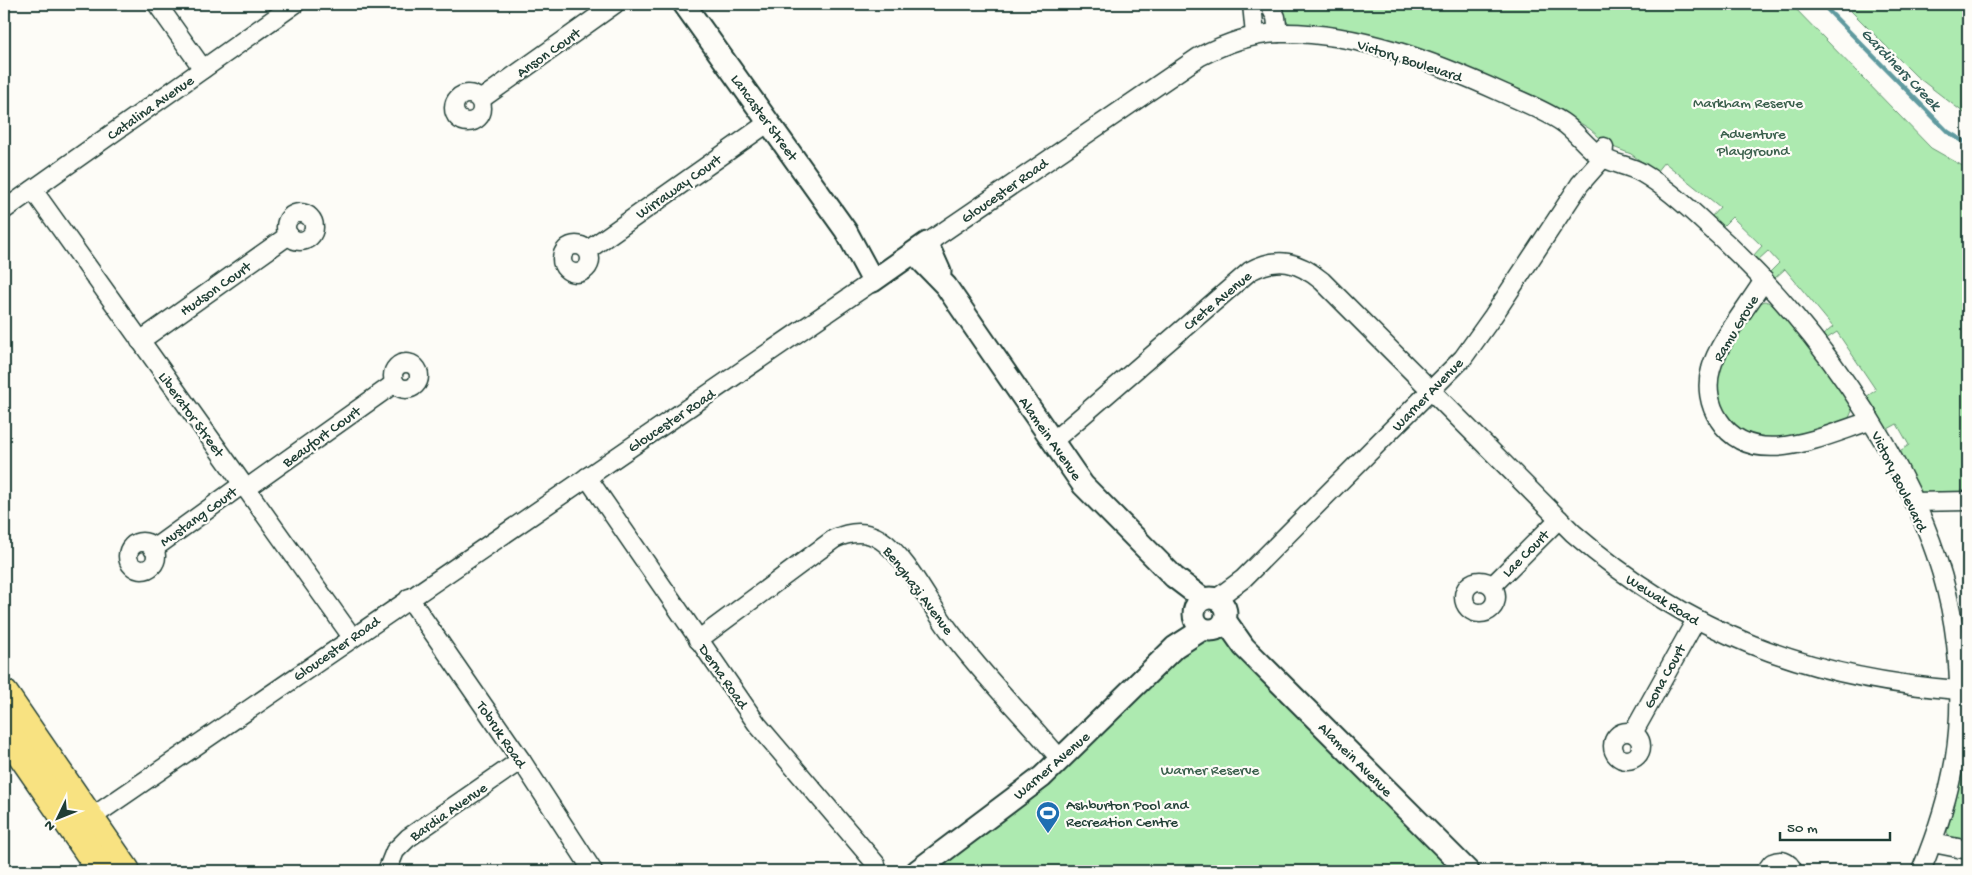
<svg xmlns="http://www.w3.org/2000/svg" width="1972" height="875" viewBox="0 0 1972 875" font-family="'Gochi Hand',sans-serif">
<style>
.green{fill:#adeab0;stroke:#669472}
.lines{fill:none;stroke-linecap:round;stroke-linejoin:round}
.stream{stroke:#5f9a9f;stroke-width:4.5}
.minor-casing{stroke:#1f3d34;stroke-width:21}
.tertiary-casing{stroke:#1f3d34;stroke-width:25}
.primary-casing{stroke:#1f3d34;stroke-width:31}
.minor{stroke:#fdfcf7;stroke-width:18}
.tertiary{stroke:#fdfcf7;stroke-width:21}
.primary{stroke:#f8e281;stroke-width:28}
.labels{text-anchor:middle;stroke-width:4.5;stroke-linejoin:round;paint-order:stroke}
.street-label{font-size:15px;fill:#1f3d34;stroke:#fdfcf7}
.park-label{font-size:15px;fill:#3b604d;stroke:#fdfcf7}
.poi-label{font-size:15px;fill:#1f3d34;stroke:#fdfcf7;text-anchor:start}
.water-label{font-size:16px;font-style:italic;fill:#345c58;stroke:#fdfcf7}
</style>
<rect width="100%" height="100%" fill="#fdfcf7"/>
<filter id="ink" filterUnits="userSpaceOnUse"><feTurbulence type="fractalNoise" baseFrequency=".02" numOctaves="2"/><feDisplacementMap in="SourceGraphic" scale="10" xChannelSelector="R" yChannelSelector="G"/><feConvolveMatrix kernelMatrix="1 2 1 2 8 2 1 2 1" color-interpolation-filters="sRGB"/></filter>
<g filter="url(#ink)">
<g class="green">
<polygon points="1275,4 1791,4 1931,148 1968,169 1968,493 1922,494 1920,492 1898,452 1909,445 1897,424 1886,430 1866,397 1876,390 1837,332 1826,339 1823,335 1833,327 1785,269 1775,278 1769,273 1779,263 1768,251 1758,260 1753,256 1762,246 1732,217 1722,227 1711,217 1720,207 1664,162 1656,172 1631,154 1608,145 1590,129 1572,118 1506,84 1471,69 1336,29 1291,24 1284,20"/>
<polygon points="1844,4 1968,4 1968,116 1916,76"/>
<path d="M1765 301C1783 305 1846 391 1852 411L1848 420C1807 433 1747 462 1723 409 1716 394 1714 378 1720 362 1729 342 1746 322 1758 304Z"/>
<polygon points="1208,634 1228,641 1457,871 930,871 1187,646"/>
<polygon points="1968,722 1968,843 1952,840 1947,832 1963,769"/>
</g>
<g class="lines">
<polyline class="stream" points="1822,4 1948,132 1968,144"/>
<g class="minor-casing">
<g id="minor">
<polyline points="157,4 203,69"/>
<polyline points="1252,4 1255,35"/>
<polyline points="1269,4 1276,17 1278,33"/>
<circle cx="468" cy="108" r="14"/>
<polyline points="480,100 615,4"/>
<polyline points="33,190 352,637"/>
<polyline points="4,210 295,4"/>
<circle cx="300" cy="227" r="14"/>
<path d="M927 243 1199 57C1224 44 1250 34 1279 33 1356 31 1435 62 1503 93 1523 102 1544 110 1562 122 1576 131 1586 147 1600 156 1612 164 1629 165 1642 173 1666 187 1688 207 1708 226 1819 324 1939 492 1956 643 1966 730 1954 791 1921 871"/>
<circle cx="576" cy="259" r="14"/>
<polyline points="588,250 769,122"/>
<path d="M1764 280C1749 305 1718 342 1711 369 1706 386 1709 405 1719 420 1752 472 1825 435 1870 421"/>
<polyline points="140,341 289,235"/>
<circle cx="406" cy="376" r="13"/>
<path d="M1053 441 1250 271C1278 256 1298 261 1322 281L1573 533C1689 634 1807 678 1958 690"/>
<polyline points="587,477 757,724 876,864"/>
<polyline points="246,489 395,383"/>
<polyline points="1913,502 1968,501"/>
<circle cx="142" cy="556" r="14"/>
<polyline points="153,549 243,484"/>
<circle cx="1480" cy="597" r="16"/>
<polyline points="1492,586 1559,519"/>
<polyline points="409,598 521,760 593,871"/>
<polyline points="1216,599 1243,579 1463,358 1493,316 1580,184 1603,158 1604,147"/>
<path d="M698 640 834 539C849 532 866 530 881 540 907 557 929 604 949 630 983 676 1024 716 1061 760"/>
<circle cx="1627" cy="746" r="14"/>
<polyline points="1633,733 1696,620"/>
<polyline points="82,824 873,281"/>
<polyline points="1933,843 1968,850"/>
<polyline points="387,871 395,851 408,838 521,760"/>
<path d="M1766 871 1772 863C1781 859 1789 861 1793 871"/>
</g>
</g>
<g class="tertiary-casing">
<g id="tertiary">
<polyline points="684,4 846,231 873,281 927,243 940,272"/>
<polyline points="914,253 946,286 1083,485 1174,577 1203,599"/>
<circle cx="1210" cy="614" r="16"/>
<polyline points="1225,620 1244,647 1468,871"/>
<polyline points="917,871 1042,777 1175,647 1203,629"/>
</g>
</g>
<g class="primary-casing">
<g id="primary">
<polyline points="4,694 126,871"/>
<polyline points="4,729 102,871"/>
</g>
</g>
<use href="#minor" class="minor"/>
<use href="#tertiary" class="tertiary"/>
<use href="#primary" class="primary"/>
</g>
</g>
<defs>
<g id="stadium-pin" transform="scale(1.25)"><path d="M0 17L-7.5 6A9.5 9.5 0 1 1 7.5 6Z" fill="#1f6fb2" stroke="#fdfcf7"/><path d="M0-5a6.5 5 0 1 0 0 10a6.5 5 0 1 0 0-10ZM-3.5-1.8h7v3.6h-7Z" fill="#fff"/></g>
</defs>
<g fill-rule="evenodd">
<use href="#stadium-pin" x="1048" y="813"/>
</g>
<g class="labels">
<g class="street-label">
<text transform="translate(548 52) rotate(-35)" y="5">Anson Court</text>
<text transform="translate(1410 60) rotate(18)" y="5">Victory Boulevard</text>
<text transform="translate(150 107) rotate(-35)" y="5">Catalina Avenue</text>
<text transform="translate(765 117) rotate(54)" y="5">Lancaster Street</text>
<text transform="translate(678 186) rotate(-35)" y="5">Wirraway Court</text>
<text transform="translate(1004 190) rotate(-35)" y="5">Gloucester Road</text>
<text transform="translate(215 288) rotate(-35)" y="5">Hudson Court</text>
<text transform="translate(1217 300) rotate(-40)" y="5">Crete Avenue</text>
<text transform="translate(1735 328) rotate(-59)" y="5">Ramu Grove</text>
<text transform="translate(1427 394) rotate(-46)" y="5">Warner Avenue</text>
<text transform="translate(192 414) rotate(54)" y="5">Liberator Street</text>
<text transform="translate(671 420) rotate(-34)" y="5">Gloucester Road</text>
<text transform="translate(321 436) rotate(-36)" y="5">Beaufort Court</text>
<text transform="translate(1051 438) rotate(55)" y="5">Alamein Avenue</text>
<text transform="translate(1900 481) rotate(64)" y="5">Victory Boulevard</text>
<text transform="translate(198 516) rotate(-36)" y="5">Mustang Court</text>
<text transform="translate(1525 553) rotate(-45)" y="5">Lae Court</text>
<text transform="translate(919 590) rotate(53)" y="5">Benghazi Avenue</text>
<text transform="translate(1663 599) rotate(32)" y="5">Wewak Road</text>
<text transform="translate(336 648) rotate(-35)" y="5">Gloucester Road</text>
<text transform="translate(724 676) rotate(55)" y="5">Derna Road</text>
<text transform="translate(1664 676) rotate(-61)" y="5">Gona Court</text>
<text transform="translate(502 734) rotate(56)" y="5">Tobruk Road</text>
<text transform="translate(1356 759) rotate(45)" y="5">Alamein Avenue</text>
<text transform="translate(1051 765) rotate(-41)" y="5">Warner Avenue</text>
<text transform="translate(448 811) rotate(-35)" y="5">Bardia Avenue</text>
</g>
<g class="park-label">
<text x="1748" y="107">Markham Reserve</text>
<text x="1753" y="138">Adventure<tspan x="1753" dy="17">Playground</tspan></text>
<text x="1210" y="774">Warner Reserve</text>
</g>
<g class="poi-label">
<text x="1066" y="809">Ashburton Pool and<tspan x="1066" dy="17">Recreation Centre</tspan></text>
</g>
<g class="water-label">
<text transform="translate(1902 68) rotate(46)" y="6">Gardiners Creek</text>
</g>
</g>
<rect width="1972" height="875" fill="none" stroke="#fdfcf7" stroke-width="20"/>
<rect x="10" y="10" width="1952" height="855" fill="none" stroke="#1f3d34" stroke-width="2" filter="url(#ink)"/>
<g transform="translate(58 818) rotate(227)" stroke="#fdfcf7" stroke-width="4" paint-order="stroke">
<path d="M0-4L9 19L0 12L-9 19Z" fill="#1f3d34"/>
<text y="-8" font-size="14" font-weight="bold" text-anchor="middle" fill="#1f3d34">N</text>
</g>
<path d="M1780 832v8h110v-8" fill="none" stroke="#1f3d34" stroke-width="2.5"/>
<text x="1787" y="832" font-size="15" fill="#1f3d34" stroke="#fdfcf7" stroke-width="4" paint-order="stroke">50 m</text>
</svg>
